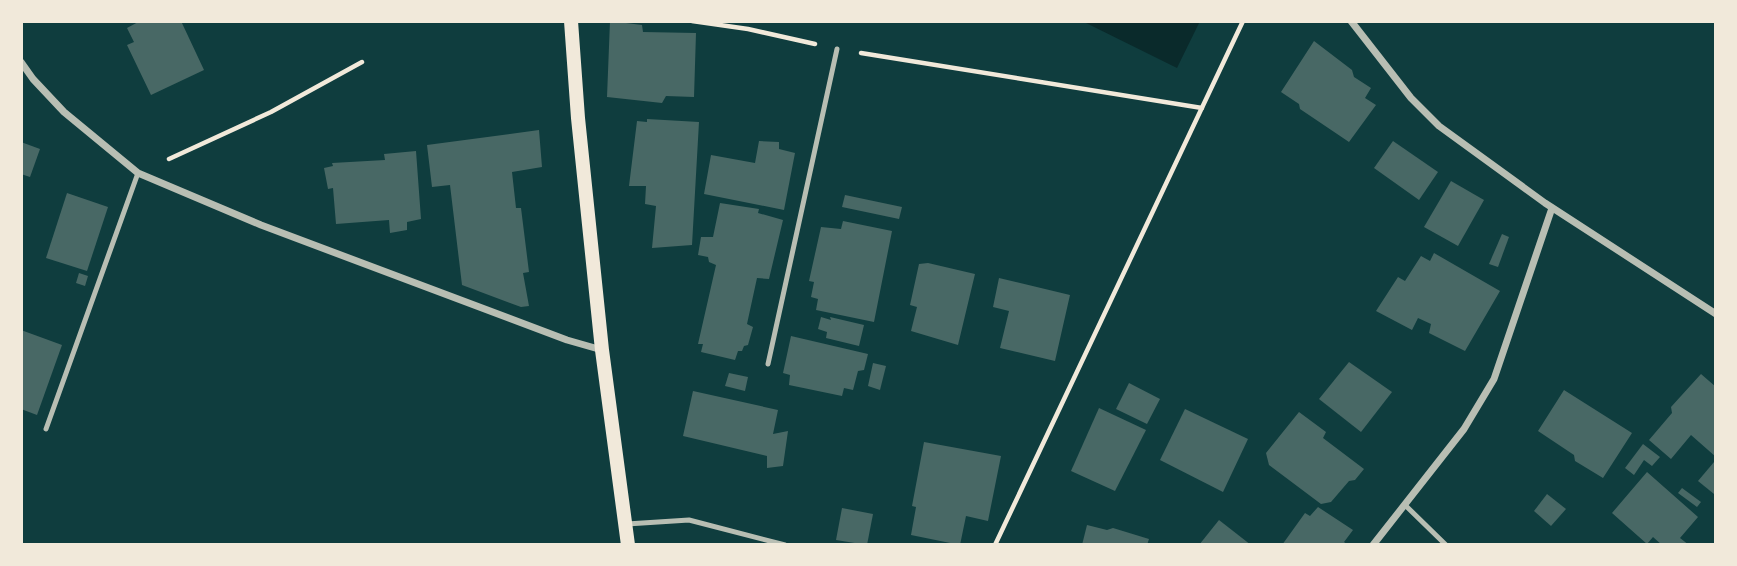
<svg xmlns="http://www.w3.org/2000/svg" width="1737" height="566" viewBox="0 0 1737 566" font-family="Overpass,sans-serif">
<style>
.water{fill:#0a2a2b}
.building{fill:#486865}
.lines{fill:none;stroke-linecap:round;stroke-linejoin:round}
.path{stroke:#f1e9da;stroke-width:4.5}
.service{stroke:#b8beb3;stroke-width:5}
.minor{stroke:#b8beb3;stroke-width:7}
.secondary{stroke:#f1e9da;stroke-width:14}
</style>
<rect width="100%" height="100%" fill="#0f3d3e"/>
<polygon class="water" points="1082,21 1200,21 1177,68"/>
<g class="building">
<polygon points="140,21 181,21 204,70 151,95 127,45 134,42 127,28"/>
<polygon points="610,21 642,25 643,32 696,33 694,97 666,96 662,103 607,97"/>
<polygon points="1314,41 1352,70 1354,77 1371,88 1365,98 1376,105 1349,142 1300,109 1299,104 1281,92"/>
<polygon points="647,119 699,122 692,245 652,248 656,206 645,204 646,186 629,186 637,121 647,122"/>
<polygon points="539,130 542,167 512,172 516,208 521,208 529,272 523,273 529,306 521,307 462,285 450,185 432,187 427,145"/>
<polygon points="759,141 779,142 779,149 795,153 784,210 704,194 711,155 755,163"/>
<polygon points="1393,141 1438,172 1419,200 1374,168"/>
<polygon points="21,142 40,149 30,177 21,174"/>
<polygon points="416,151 421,219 407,222 407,230 390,233 389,220 336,224 333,188 328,189 324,168 333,166 332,163 385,160 384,154"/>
<polygon points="1451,181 1484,200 1458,246 1424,227"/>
<polygon points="67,193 108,207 87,271 46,258"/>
<polygon points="845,195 902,207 899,219 842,207"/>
<polygon points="720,203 759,209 758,213 783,220 769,279 757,278 747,324 753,327 748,345 744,346 742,351 738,351 735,360 701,352 703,344 698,344 716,265 709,262 708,257 698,255 701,237 713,237"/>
<polygon points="843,221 892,231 874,322 816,310 818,299 811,297 814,282 809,281 821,227 841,229"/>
<polygon points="1502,234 1509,237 1498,267 1489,264"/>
<polygon points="1434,253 1500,291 1465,351 1429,333 1431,324 1418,318 1412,330 1376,311 1398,277 1405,281 1421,256 1430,261"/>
<polygon points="928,263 975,274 958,345 911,331 917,307 910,305 919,264"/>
<polygon points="79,273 88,276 85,286 76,283"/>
<polygon points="999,278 1070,295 1055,361 1000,348 1009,311 993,307"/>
<polygon points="821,317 831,320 830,317 864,325 859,346 826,338 827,332 818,329"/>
<polygon points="21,330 62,345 37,415 21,409"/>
<polygon points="791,336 868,354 864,370 858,371 853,390 844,388 842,396 789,385 790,375 783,373"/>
<polygon points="1349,362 1392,392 1361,432 1319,399"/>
<polygon points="873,363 886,366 880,390 868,386"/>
<polygon points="729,373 748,377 745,391 725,386"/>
<polygon points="1701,374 1716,387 1716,457 1691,435 1671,459 1649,440 1672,413 1671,407"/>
<polygon points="1129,383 1160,399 1147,424 1116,409"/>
<polygon points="1564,390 1632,433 1603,478 1575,461 1574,455 1538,431"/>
<polygon points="693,391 778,410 773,434 788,431 783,466 767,468 767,456 683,436"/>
<polygon points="1099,408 1146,430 1115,491 1071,471"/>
<polygon points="1185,409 1248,439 1223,492 1160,460"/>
<polygon points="1299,412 1326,432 1323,438 1364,469 1355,480 1349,481 1331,502 1321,504 1269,465 1266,453"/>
<polygon points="924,442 1001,456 988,521 966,516 960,545 911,535 916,507 912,506"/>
<polygon points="1643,444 1660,457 1652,466 1644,460 1634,475 1625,468"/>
<polygon points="1714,462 1716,464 1716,492 1714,494 1698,481"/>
<polygon points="1647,472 1698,517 1680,538 1689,545 1662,545 1653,537 1647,544 1612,513"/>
<polygon points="1682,488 1701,502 1697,507 1678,493"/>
<polygon points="1547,494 1566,509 1551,526 1534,511"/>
<polygon points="1318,507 1353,530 1344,542 1348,545 1282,545 1305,513 1310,516"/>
<polygon points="842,508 873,514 867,545 836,540"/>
<polygon points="1219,520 1251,545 1199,545"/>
<polygon points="1087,525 1107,530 1113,528 1149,539 1147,545 1082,545"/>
</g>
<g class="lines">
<g class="path">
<polyline points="692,21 748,29 815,44"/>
<polyline points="861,53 1202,108"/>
<polyline points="169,159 271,112 362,62"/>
<polyline points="995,545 1243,21"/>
</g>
<g class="service">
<polyline points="768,364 837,49"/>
<polyline points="46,429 138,173"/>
<polyline points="1405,505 1446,545"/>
<polyline points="627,524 689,520 785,545"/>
</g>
<g class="minor">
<polyline points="1351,21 1411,98 1439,126 1545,203 1716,314"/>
<polyline points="21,62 33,79 64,112 138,173 261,225 567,340 602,350"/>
<polyline points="1373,545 1464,429 1494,379 1552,208"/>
</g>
<polyline class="secondary" points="571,21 578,118 602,350 628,545"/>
</g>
<rect width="1737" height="566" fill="none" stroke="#f1e9da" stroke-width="46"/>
</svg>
